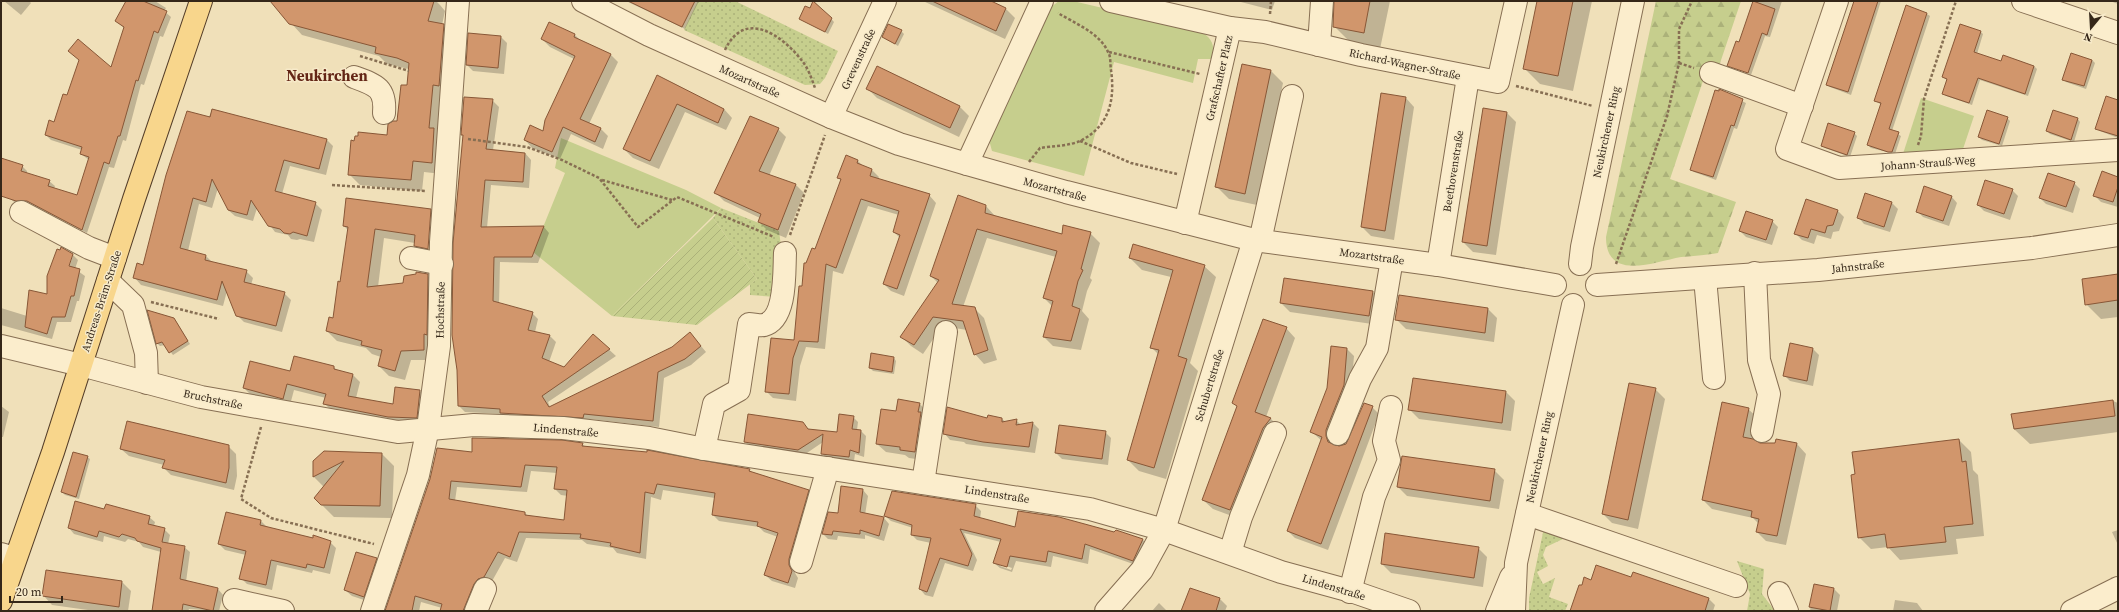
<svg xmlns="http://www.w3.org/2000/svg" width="2119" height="612" viewBox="0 0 2119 612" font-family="'Source Serif 4',serif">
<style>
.grass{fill:url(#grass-dots)}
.forest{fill:url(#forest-firs)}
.park{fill:#c6ce8d}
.garden{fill:url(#garden-furrows)}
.shadow{fill:#0003;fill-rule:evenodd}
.building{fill:#d1966c;stroke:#885737;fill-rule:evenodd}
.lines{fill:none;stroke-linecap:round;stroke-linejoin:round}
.minor-casing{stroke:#876f53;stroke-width:24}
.major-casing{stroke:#543d28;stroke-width:24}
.path{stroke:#876f53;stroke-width:2.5;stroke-dasharray:3 2;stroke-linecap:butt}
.minor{stroke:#fbedcc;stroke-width:22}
.major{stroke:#f8d68c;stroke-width:22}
.labels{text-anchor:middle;stroke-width:3;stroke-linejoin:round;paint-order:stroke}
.street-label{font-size:11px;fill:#352719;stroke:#f7eac9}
.district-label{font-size:15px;font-weight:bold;fill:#642616;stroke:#f7eac9}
</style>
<defs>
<pattern id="grass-dots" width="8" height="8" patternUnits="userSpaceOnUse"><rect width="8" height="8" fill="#c6ce8d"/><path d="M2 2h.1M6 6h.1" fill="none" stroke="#abb179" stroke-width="1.8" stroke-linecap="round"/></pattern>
<pattern id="forest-firs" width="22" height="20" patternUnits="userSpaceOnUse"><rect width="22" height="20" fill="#c6ce8d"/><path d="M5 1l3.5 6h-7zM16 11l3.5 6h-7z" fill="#abb179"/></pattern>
<pattern id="garden-furrows" width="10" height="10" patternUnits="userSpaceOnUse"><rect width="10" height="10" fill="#c6ce8d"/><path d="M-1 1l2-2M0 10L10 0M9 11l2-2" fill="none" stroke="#abb179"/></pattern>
</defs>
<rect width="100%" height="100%" fill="#f0e0b9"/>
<g class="grass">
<polygon points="698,1 735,1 838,51 825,78 820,84 805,85 684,30"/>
<polygon points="721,208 779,231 781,246 777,297 750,295 750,284 757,279 713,218"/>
<polygon points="1544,528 1565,538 1546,547 1543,555 1548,566 1537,572 1543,584 1555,578 1549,597 1568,604 1565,611 1529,611 1529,598"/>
<polygon points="1737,561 1764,569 1762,594 1775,611 1747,611 1750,594"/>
</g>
<path class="forest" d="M1656 1H1741L1717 72 1707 69 1670 179 1736 202 1718 253C1706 255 1693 256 1681 257 1654 262 1606 282 1606 237Z"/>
<g class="park">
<path d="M1059 1H1073L1200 31C1212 38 1215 45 1213 59H1198L1193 83 1114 62 1084 176 992 151 989 140 1047 10Z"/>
<polygon points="1921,98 1974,116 1961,155 1901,160"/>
<polygon points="561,138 686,190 721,208 612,316 533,252 565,173 555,168"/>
</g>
<polygon class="garden" points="713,218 757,279 697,325 612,316"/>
<g class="shadow">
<polygon points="4,1 29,1 31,3 21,15"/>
<polygon points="128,1 155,1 166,8 164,11 171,17 163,37 160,36 144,85 141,84 126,141 123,140 114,168 109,167 87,233 33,206 17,204 1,192 1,159 22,166 27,171 27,174 49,181 55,186 54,189 78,196 89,160 81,154 82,150 51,140 46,135 54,123 67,97 112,68 124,28 116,21"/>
<polygon points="271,1 436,1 440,5 445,11 442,25 455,36 442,174 424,172 422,191 360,185 349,174 355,142 388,136 398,122 408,86 409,69 387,64 379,56 302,35"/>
<polygon points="626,1 699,1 685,29"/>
<polygon points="814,1 834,22 828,34 800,18 810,10"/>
<polygon points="923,1 989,1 1006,9 1015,18 1005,39"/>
<polygon points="1237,1 1275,1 1272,10"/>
<polygon points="1335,1 1390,1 1380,49 1351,43 1334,26"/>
<polygon points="1538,1 1592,1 1573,91 1540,84 1524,68"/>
<polygon points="1754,1 1782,1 1770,37 1765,36 1751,75 1729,65 1739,44"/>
<polygon points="1855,1 1881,1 1851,95 1830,87 1827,85"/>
<polygon points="2110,1 2118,1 2118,4"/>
<polygon points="1907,7 1927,14 1930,16 1892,131 1901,136 1895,154 1871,148 1868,145 1882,105 1875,101"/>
<polygon points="550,23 575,35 581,41 610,54 618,62 589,124 601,129 608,136 603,149 571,134 560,159 532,148 525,140 544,132 574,59 550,47 542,39"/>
<polygon points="901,31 904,34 898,46 883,37"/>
<polygon points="1980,31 1983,34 1977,54 2001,63 2004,56 2034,66 2037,69 2028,96 1980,80 1972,105 1946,96 1943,93 1947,80 1943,77"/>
<polygon points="501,37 507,43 504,74 473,71 467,65"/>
<polygon points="2072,54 2092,60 2095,63 2086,89 2066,82 2064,79"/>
<polygon points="878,68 960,107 969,116 959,137 877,98 868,89"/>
<polygon points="1271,71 1283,83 1257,205 1229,199 1217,187"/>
<polygon points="657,77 724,109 732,118 726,130 685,112 659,169 633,158 624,149"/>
<polygon points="1720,91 1746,103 1737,129 1734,128 1716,180 1694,172 1691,169"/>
<polygon points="1405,97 1414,107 1394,240 1371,236 1362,227"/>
<polygon points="492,100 499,107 493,150 525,153 531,160 529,188 491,185 487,228 544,227 549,233 538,263 500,262 499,304 532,313 538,319 535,332 550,336 556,342 549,362 565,368 593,335 616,356 548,402 550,407 696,340 706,352 691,365 664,378 659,427 590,419 589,423 507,419 502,414 465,412 459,406 464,136 462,134"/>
<polygon points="2118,101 2118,138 2100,131 2097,128"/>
<polygon points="1484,109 1507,113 1516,122 1496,255 1473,252 1463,242"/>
<polygon points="212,110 327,140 333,146 326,175 290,166 282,194 315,203 322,210 314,242 300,239 297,240 291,239 288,235 275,232 257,208 253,221 235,216 228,210 218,188 212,208 199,204 188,251 206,256 213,263 246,271 253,278 251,285 284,293 291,300 282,332 244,322 237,315 227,291 223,306 141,285 135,278 144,266"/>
<polygon points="2007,118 2010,121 2002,146 1982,140 1979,137"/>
<polygon points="2078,119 2080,122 2074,142 2050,134 2047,131"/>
<polygon points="778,129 786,137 769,176 796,185 804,193 786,238 767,230 759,222 760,218 724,201 716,193"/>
<polygon points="1854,133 1857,136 1850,157 1825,148 1822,145"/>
<polygon points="858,161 864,167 872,170 879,177 878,179 929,195 936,203 904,296 891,291 884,284 900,238 894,232 899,215 868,206 843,274 833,271 825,349 806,347 800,366 796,401 773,398 766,391 794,341 803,287 842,181 839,178"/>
<polygon points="2118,178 2118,207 2101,202 2094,195"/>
<polygon points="2074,183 2080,189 2073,213 2046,204 2040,198"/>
<polygon points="2012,190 2018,196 2010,220 1984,211 1978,205"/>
<polygon points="1951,196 1957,203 1949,226 1923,217 1917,211"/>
<polygon points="1892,203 1898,209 1890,232 1864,224 1858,217"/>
<polygon points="985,205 995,216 1063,235 1090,233 1100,243 1090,278 1092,280 1087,291 1082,311 1089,319 1081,350 1053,346 1044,337 1052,306 1044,298 1056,257 987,238 963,307 974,308 984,318 997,360 984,364 975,354 967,330 942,326 923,354 911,346 902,337 938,283 931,276"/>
<path d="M430 209 440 219 438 258 425 255 415 245V243L384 238 378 287 404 284 427 275 437 285 434 360H411L405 380 389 376 379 366 381 357 372 354 366 348 337 341 327 331 334 320 341 283 349 231 344 226ZM429 217H431L429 254H427Z"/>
<polygon points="1838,211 1844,217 1839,231 1833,232 1831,239 1817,235 1814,244 1802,240 1795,233"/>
<polygon points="1772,221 1778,227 1772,245 1746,237 1740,231"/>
<polygon points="61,249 73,255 71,255 66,270 68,271 73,255 78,260 75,269 85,276 79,301 77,301 71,322 57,322 52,339 1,325 1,308 27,316 30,291 48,296 48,276 57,251 61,252"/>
<polygon points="1130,258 1204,266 1216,277 1190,363 1198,371 1166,479 1139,471 1128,460 1159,355 1151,347 1171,277 1142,270"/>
<polygon points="2118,275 2118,317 2101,319 2086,304"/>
<polygon points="1373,292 1382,301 1379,325 1290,312 1281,303"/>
<polygon points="1488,309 1497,318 1494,342 1406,329 1396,319"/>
<polygon points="174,318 190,344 173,355 165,345 160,346 157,343"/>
<polygon points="1286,328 1295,338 1266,417 1271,419 1280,428 1240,519 1213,509 1203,500 1238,407 1233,403"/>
<polygon points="1791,344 1813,349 1819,355 1813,386 1790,381 1784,375"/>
<polygon points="1347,349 1354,356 1351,392 1333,437 1332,444 1339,447 1347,444 1372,407 1379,414 1328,550 1295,538 1288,531 1322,441 1312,432"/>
<polygon points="894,358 896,361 894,374 873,371 870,368"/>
<polygon points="334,367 337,371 353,375 360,382 356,398 394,405 420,391 427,398 423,424 412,425 331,410 324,403 326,398 294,390 290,405 251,395 244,388 290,372"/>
<polygon points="1655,389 1665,399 1638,529 1612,523 1603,514"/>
<polygon points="1506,392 1515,401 1511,431 1419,419 1409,409"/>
<polygon points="2113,401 2118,403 2118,432 2030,444 2014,429 2012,415"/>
<polygon points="919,403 927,412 923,460 909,458 905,455 886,452 877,444 897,412"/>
<polygon points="1,406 9,412 3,437 1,437"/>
<polygon points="1748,409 1758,418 1753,440 1760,444 1797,444 1806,454 1786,545 1766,541 1757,532 1759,524 1753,518 1712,509 1703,500"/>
<polygon points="853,417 858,422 857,430 861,431 866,436 864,457 855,454 854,461 826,458 822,453 823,442 804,455 750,447 745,442 802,423 809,430 838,433"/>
<polygon points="988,419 1002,419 1006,422 1016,420 1021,425 1033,423 1039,429 1035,453 966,444 964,442 950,440 944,433"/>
<polygon points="1105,432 1111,438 1108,465 1062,459 1056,453"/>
<polygon points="1959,440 1971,452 1973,470 1978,475 1984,536 1956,539 1958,554 1900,560 1888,547 1871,549 1859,537"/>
<path d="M582 444 586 447 749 470 753 473 808 491 815 497 795 565V573L798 578 795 588 772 581 765 575 778 537 764 532 759 527 719 521 713 515 715 498 663 490 661 500 651 497 646 559 617 553 613 548 587 544 582 540 526 538 517 562 505 558 491 583 471 611H441L442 608 421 602 419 611H387L431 479 473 453ZM531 471 557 473 555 489 561 495 568 496 565 521 528 516 525 513 455 501 457 487 527 492Z"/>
<polygon points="228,446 236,454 237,476 234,490 171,475 164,468 164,465 129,456 121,449"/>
<polygon points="382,454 394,466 392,518 334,517 315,498 324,487 314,477 314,462"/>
<polygon points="87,457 90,459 79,499 65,495 62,492"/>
<polygon points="1494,470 1504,480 1499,509 1407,496 1398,487"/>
<polygon points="863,490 868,496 865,515 884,518 889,524 884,541 865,535 865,539 838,536 837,540 828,539 823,534"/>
<path d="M975 505 981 511 980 519 1016 529 1115 534 1116 531 1143 540 1148 546 1139 566 1090 549 1088 564 1053 556 1051 567 1016 561 1012 572 1000 568 994 563 1001 542 964 533 977 560 973 571 945 563 933 597 925 595 920 589 931 543 917 540 912 535 913 528 891 521 885 516ZM1000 564 1012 568 1011 570 1000 566Z"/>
<polygon points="105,510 149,517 155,522 154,526 164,529 170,535 168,544 184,547 190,552 186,582 218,589 223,595 219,611 189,609 188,611 153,611 161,552 143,547 139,542 128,539 125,542 104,536 103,542 74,534 69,528"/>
<polygon points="261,521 267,527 330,542 336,548 330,574 313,570 312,573 277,565 272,590 247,584 241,578 246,555 225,550 219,544"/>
<polygon points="2118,530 2118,545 2112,532"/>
<polygon points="1478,548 1487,557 1483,587 1391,573 1382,564"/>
<polygon points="376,558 383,565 370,602 352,596 345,590"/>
<polygon points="47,571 122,582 131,591 128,611 95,611 52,605 43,595"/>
<polygon points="1633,574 1709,599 1715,605 1713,611 1572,611 1582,587 1592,581 1632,578"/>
<polygon points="1814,585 1834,589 1840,595 1837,611 1810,611"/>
<polygon points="1190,589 1220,599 1227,606 1225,611 1182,611"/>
<polygon points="1895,600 1917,603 1923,611 1893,611"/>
<polygon points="1159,603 1167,611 1152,611"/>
</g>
<g class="building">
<polygon points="126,1 143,1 167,11 158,33 154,31 138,81 136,80 120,136 118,136 109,164 104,162 82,230 27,201 16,201 1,196 1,158 23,165 21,171 50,180 48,186 77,195 89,157 80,154 82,147 45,135 49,120 54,122 63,94 67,95 79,60 68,51 78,39 111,67 124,27 115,21"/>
<polygon points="270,1 434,1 428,21 444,24 439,86 433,85 429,128 434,128 432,163 413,161 411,180 348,175 351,140 354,141 355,136 358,136 358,132 387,135 388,124 393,121 397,121 401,85 407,85 409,63 397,58 375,53 376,47 289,24"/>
<polygon points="628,1 695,1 682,27"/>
<polygon points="813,1 832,18 825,32 799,19 805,6 810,8"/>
<polygon points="932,1 991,1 1006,8 996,31"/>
<polygon points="1334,1 1370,1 1364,33 1333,27"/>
<polygon points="1537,1 1573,1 1558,76 1523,69"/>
<polygon points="1753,1 1775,9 1767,35 1762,33 1748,73 1727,66 1736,41 1739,42"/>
<polygon points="1854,1 1878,1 1848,92 1826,85"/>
<polygon points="1906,5 1927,13 1889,129 1899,132 1892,152 1888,152 1867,145 1881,103 1874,101"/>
<polygon points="549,22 575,34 574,37 611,54 580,119 601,128 595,142 563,127 552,152 524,140 530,125 543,131 545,120 575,56 541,39"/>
<polygon points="888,24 902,30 895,44 882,37"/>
<polygon points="1960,24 1981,31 1974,52 2001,61 2003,55 2034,66 2025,94 1978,78 1969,103 1942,94 1947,79 1942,77"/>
<polygon points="468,33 501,36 498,68 466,65"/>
<polygon points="2071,53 2092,60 2084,86 2062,80"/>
<polygon points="1242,64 1271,70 1245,194 1215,187"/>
<polygon points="877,66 960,106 950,128 866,89"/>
<polygon points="657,75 724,109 718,123 677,104 650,161 623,149"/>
<polygon points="1719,89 1743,99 1734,126 1731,125 1713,177 1690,170 1715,90 1719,91"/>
<polygon points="1381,93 1406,97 1385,231 1361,227"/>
<polygon points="2106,96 2118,100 2118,136 2095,129"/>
<polygon points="464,97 493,99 486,149 525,153 523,182 485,180 481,227 544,226 532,257 494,257 493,301 533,312 528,330 550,335 542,358 564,367 593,334 610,349 542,396 549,407 672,347 690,332 701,346 685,359 658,372 653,421 584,414 583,418 500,413 500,409 458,406 457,370 452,335 453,243 463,135 461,135"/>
<polygon points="1483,108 1507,112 1487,246 1462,242"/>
<polygon points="212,109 327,139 319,169 284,160 275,191 316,202 307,236 293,232 290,234 284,233 280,229 268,226 251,200 247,215 228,210 212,179 206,202 193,198 180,248 206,255 205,260 247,270 244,282 285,292 276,326 236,316 222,281 217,300 133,278 137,263 143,265 166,175 187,111 210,117"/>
<polygon points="1987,110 2008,117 1999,144 1978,137"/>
<polygon points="2053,110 2078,118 2071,140 2046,131"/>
<polygon points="750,116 779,128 759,171 796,184 778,230 758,222 761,214 714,193"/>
<polygon points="1828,123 1855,132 1847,155 1821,146"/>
<polygon points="846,155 858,160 857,163 872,169 870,176 930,194 917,232 897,289 883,284 900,235 893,232 899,211 861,199 836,268 826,264 818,342 799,341 793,358 789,394 765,392 771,338 794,340 799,286 802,286 804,263 806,263 812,248 815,249 841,179 837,178"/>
<polygon points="2102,171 2118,177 2118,187 2113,202 2093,196"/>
<polygon points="2048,173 2075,182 2066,207 2039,198"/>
<polygon points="1985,180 2013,189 2004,214 1977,205"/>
<polygon points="1924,186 1952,196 1943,221 1916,212"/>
<polygon points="1865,193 1892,202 1884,227 1857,218"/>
<polygon points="958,195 986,205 985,213 1062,234 1063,225 1091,232 1081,269 1083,270 1078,281 1072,306 1080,309 1071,341 1043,337 1053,301 1043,298 1057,251 977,229 952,304 975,307 988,350 974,355 963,321 933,317 914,345 900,337 939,280 930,276"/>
<polygon points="346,198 431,209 428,249 414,246 415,235 375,229 367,287 403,283 404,276 416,274 416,272 428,274 427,335 424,334 424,350 401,351 395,371 378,366 382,350 361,345 362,341 326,331 329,317 333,318 338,281 340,282 348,227 343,226"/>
<polygon points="1806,199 1838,210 1833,225 1827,226 1825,233 1811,229 1808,238 1794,234"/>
<polygon points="1746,211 1773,220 1766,240 1739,231"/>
<polygon points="1133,244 1205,265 1178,356 1187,359 1154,468 1127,460 1159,350 1150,348 1173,270 1129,258"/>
<polygon points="61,247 73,254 69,266 80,269 74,296 71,296 65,317 52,317 47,334 25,327 29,290 47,294 47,276 57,249 60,250"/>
<polygon points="2118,274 2118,300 2085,305 2082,279"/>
<polygon points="1284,278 1373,291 1369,316 1280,303"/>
<polygon points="1399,295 1488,308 1485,333 1395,320"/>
<polygon points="147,310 174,318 188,341 169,353 162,342 156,344"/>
<polygon points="1263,319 1287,327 1255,412 1271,418 1263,428 1230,510 1202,500 1237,406 1232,403"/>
<polygon points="1790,343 1813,348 1807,381 1783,376"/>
<polygon points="1331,346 1347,348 1344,385 1326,430 1326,436 1328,442 1339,446 1346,444 1364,403 1373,406 1321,544 1287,531 1322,437 1310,432 1327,388"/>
<polygon points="871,353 894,357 892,372 869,368"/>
<polygon points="294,356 334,366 334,369 353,374 348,396 393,404 395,387 420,390 417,418 388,417 323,404 326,394 287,384 283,399 243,388 250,361 290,371"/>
<polygon points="1413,378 1506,391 1502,423 1408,410"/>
<polygon points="1629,383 1656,388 1628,520 1602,514"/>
<polygon points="898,399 920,403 918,412 921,412 915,452 900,450 900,447 876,444 881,409 896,411"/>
<polygon points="2113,400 2115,416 2014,429 2011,414"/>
<polygon points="1722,402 1749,408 1743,437 1753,439 1760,443 1775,443 1776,439 1797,443 1777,536 1756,532 1759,519 1751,517 1752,511 1702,500"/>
<polygon points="947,407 987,418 988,415 1002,418 1002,422 1017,419 1016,425 1033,422 1029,447 983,442 943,434"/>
<polygon points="748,414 803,422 808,429 837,432 839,414 854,416 852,429 861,430 859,453 850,450 849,457 821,454 823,434 798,450 744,442"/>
<polygon points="127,421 229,445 229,468 226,483 162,468 165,460 120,449"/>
<polygon points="1059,425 1106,431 1102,459 1055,453"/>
<path d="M472 438 562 440 583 443 582 446 647 452V450L750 469 749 471 809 490 789 559V565L792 571 788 583 764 575 778 533 757 526 758 522 712 515 715 493 657 484 654 494 645 492 640 553 610 546 611 543 580 538 581 534 519 532 510 557 498 552 484 577 478 579 474 584 463 611H440L442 604 415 596 412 611H385L430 479 437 448 472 452ZM525 465 557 467 554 489 567 490 564 520 525 515V512L449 499 451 481 521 487Z"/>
<polygon points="1959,439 1962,462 1966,461 1973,524 1944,527 1946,542 1887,548 1885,534 1858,538 1851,475 1855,474 1852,452"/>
<polygon points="324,451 382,453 380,506 321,505 314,498 344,461 313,477 313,461"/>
<polygon points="73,452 88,456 76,497 61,492"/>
<polygon points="1402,456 1495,469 1490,501 1397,487"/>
<polygon points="841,486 863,489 860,512 884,517 879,536 860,530 860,534 833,531 832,535 822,534 828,512 838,513"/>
<polygon points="892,491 976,504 974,516 1015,527 1018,511 1059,517 1114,532 1116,530 1143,539 1133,561 1085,544 1082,559 1048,551 1046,562 1010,556 1007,567 993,563 1001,539 960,529 972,554 968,566 940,558 927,592 919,589 931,538 911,535 912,525 884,516"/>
<polygon points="75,501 104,509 106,504 150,516 148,524 165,528 162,542 185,546 180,579 218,588 213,611 183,604 182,611 152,611 161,548 137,541 135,538 122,534 119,537 99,531 97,537 68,528"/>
<polygon points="226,512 261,520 260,525 313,538 313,535 331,541 324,568 307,564 306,568 271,560 266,585 239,579 246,551 218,544"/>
<polygon points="1385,533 1479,547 1474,578 1381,564"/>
<polygon points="356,552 377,558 364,597 344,590"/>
<polygon points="1596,565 1631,577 1633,572 1709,598 1705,611 1570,611 1579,585 1582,585 1584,577 1591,580"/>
<polygon points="46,570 122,581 119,607 42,596"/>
<polygon points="1814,584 1834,588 1830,611 1809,607"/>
<polygon points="1190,588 1220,598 1216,611 1181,611"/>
</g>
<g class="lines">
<g class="minor-casing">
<g id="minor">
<polyline points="583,1 649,35 831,117 899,144 967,164 1066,192 1254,240 1438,265 1555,285"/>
<polyline points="1111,1 1230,28 1265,32 1361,55 1498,82 1516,1"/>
<polyline points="1837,1 1787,149 1839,168 2118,150"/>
<polyline points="2023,1 2118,33"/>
<polyline points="1319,45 1322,1"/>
<polyline points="1711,73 1802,106"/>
<path d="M354 77C376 85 386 88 384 113"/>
<polyline points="831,117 885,1"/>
<polyline points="967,164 1042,1"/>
<polyline points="21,212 89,248 115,258"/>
<polyline points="1185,223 1230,28"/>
<polyline points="1260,241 1292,96"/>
<polyline points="411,258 442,264"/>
<polyline points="1580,264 1582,247 1633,1"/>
<polyline points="1438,265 1468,77"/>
<polyline points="1755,273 1759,360 1769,394 1762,431"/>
<polyline points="1705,278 1714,378"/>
<polyline points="108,281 133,305 146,353 147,383"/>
<polyline points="1597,285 1818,270 2032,248 2118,235"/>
<polyline points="1,346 81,365 201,397 398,432 474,425 563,428 649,438 704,449 1090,509 1164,530 1281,572 1354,592 1409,611"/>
<polyline points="1338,434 1360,379 1377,348 1392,259"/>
<path d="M704 449 714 404 739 390 749 324C753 324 760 326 764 325 787 319 784 271 785 253"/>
<polyline points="923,483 946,332"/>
<polyline points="1527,514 1736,586"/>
<polyline points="1230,553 1241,517 1275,433"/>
<polyline points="1,554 15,558"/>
<polyline points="801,562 828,468"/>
<polyline points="1350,592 1374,497 1389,460 1384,441 1391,407"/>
<polyline points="1779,593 1787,611"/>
<polyline points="234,600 283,611"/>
<polyline points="372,611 418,475 428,428 439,346 441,242 458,1"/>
<polyline points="476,611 485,589"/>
<polyline points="1106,611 1142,570 1164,530 1254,240"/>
<polyline points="1497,611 1511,577"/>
<polyline points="1514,611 1516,563 1573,305"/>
<polyline points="2072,611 2118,588"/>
</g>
</g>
<g class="major-casing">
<polyline id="major" points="1,601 53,452 134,199 201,1"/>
</g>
<g class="path">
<polyline points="1270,14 1271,1"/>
<path d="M725 50C745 7 784 37 803 62 809 70 812 80 815 88"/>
<polyline points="1109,52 1200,74"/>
<polyline points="360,56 409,71"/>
<polyline points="1679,63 1694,68"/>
<polyline points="1516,86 1593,106"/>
<polyline points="468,139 527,147 562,160 599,178 638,227 677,197 774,237"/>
<polyline points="1080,141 1131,163 1177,174"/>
<polyline points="1918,145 1921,136 1924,99 1956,1"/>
<path d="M1029 162 1040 148C1052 146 1071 146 1082 140 1110 125 1115 99 1111 70 1110 64 1111 56 1108 52 1100 33 1074 23 1058 13"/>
<polyline points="602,180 672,200"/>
<polyline points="332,185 426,191"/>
<polyline points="790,235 825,135"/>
<polyline points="1616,264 1667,116 1679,63 1679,29 1692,1"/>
<polyline points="151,302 219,319"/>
<polyline points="261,427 241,499 271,518 374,544"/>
</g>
<use href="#minor" class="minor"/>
<use href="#major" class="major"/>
</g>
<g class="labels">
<g class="street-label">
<text transform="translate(858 59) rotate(-65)" y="4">Grevenstraße</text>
<text transform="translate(1405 64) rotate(12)" y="4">Richard-Wagner-Straße</text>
<text transform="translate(1219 78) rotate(-77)" y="4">Grafschafter Platz</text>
<text transform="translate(750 81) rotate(24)" y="4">Mozartstraße</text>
<text transform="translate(1606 132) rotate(-78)" y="4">Neukirchener Ring</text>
<text transform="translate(1928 163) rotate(-4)" y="4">Johann-Strauß-Weg</text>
<text transform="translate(1453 171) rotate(-81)" y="4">Beethovenstraße</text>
<text transform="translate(1055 189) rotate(15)" y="4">Mozartstraße</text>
<text transform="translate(1372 256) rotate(8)" y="4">Mozartstraße</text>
<text transform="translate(1858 266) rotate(-6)" y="4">Jahnstraße</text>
<text transform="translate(101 301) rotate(-72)" y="4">Andreas-Bräm-Straße</text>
<text transform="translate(440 310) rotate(-89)" y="4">Hochstraße</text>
<text transform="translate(1209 385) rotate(-73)" y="4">Schubertstraße</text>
<text transform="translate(213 399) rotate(12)" y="4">Bruchstraße</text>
<text transform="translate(566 430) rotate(5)" y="4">Lindenstraße</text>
<text transform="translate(1539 457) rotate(-78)" y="4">Neukirchener Ring</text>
<text transform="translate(997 494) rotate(9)" y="4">Lindenstraße</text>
<text transform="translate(1334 587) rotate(17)" y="4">Lindenstraße</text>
</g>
<g class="district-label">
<text x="327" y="81">Neukirchen</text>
</g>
</g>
<rect width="2119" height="612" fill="none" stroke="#352719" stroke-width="4"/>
<g transform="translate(2091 28) rotate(198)" stroke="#f7eac9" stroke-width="3" paint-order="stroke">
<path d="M0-3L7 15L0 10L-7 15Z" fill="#352719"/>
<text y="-6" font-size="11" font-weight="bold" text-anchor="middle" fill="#352719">N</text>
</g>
<path d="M10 596v6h52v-6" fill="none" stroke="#352719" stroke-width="2"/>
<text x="16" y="596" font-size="12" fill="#352719" stroke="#f7eac9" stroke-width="3" paint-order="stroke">20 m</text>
</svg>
